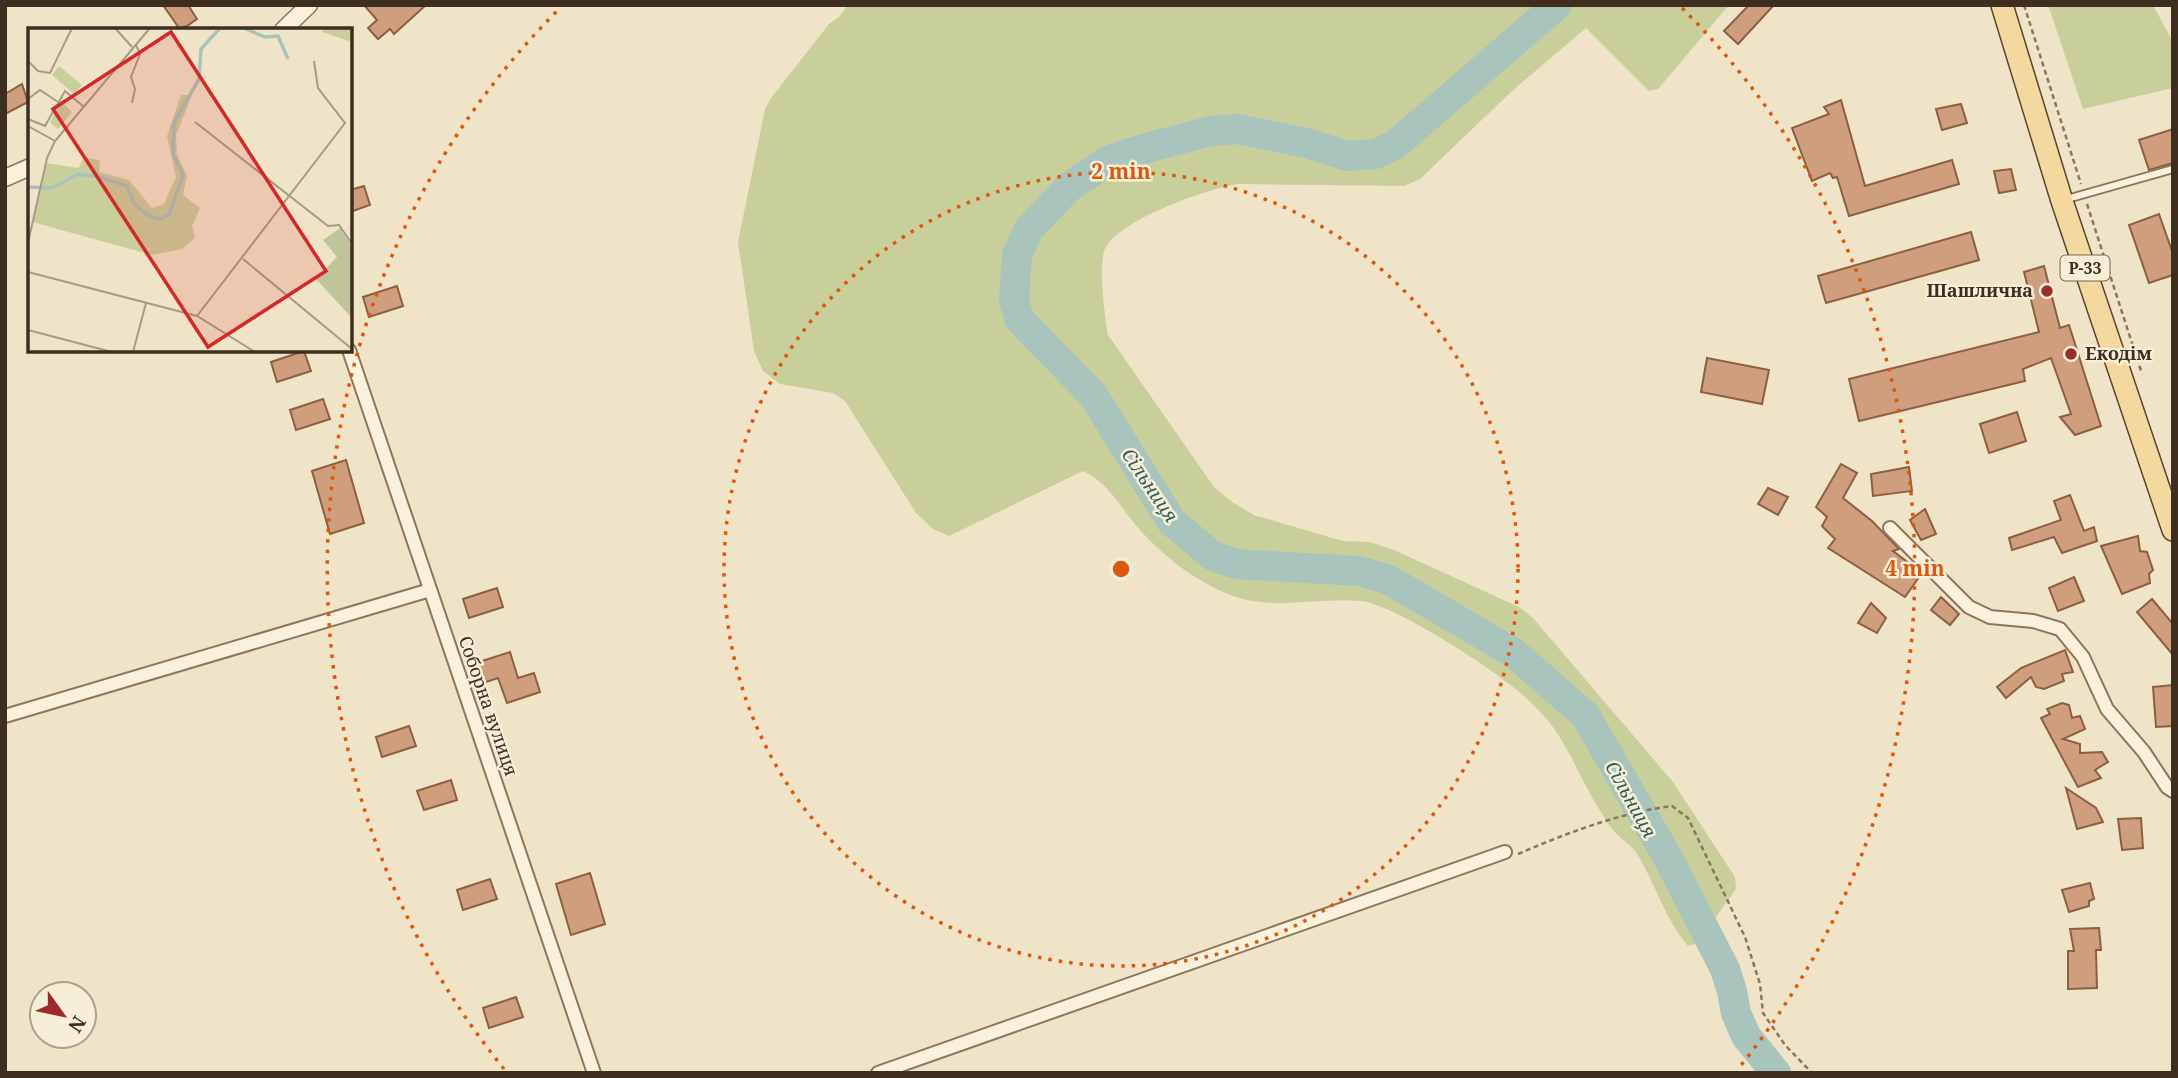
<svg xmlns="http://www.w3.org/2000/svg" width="2178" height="1078" viewBox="0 0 2178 1078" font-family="'Noto Serif',serif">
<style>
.green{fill:#c9cf9b}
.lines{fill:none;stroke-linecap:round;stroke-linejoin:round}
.river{stroke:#a9c4bc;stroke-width:30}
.building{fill:#cf9f7d;stroke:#8d5f41;stroke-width:2}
.service-casing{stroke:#8d765c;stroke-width:10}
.minor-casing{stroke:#8d765c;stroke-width:16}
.tertiary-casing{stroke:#8d765c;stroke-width:19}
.primary-casing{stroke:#5b4430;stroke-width:24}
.path{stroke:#8d765c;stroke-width:2.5;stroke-dasharray:5 3.5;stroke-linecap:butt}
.service{stroke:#faf1dc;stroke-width:6}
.minor{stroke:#faf1dc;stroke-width:12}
.tertiary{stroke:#faf1dc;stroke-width:16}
.primary{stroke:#f3d9a0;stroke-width:21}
.ring{fill:none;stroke:#df570d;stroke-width:3.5;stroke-dasharray:3.5 7}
.poi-dot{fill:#9e2a2b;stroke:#f7eed8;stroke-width:2.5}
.labels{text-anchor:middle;stroke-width:5;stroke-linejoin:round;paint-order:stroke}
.shield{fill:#f7eed8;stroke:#756857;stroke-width:2}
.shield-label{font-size:16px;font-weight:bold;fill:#3d2e20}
.poi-label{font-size:18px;font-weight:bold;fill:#3d2e20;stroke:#f7eed8;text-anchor:end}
.street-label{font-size:18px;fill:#3d2e20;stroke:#f7eed8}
.water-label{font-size:19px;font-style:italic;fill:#2f5d5a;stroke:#f7eed8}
.inset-river{fill:none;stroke:#a9c4bc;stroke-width:3.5}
.inset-road{fill:none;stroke:#a89b85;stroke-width:2}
.view{fill:#d62828;fill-opacity:0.15;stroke:#d62828;stroke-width:3.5}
.inset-edge{fill:none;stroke:#3d2e20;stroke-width:3.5}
.centre{fill:#df570d;stroke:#f7eed8;stroke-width:3.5}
.ring-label{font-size:21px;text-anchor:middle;font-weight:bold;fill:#df570d;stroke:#f7eed8;stroke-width:5;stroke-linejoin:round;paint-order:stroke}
</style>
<rect width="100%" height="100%" fill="#f0e4c8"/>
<g class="green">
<path d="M848 5H1729L1658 89 1649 91 1586 28 1512 91 1420 179 1404 186 1238 184C1207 189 1118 220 1105 249 1098 263 1105 319 1108 335L1214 487 1232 502 1254 515 1343 541 1370 542 1394 550 1519 607 1533 618 1673 782 1735 877 1736 889 1697 943 1688 946C1665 919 1656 885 1637 854 1632 845 1621 840 1615 832 1610 827 1606 821 1603 815 1584 787 1572 754 1553 727 1546 718 1537 708 1528 700 1504 675 1394 604 1361 601 1316 597 1269 612 1225 593 1189 577 1159 553 1134 523 1116 501 1109 484 1083 471L949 536 933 529 916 513 845 401 833 393 780 384 763 371 754 351 738 242 765 109 771 98 829 24 839 17Z"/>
<polygon points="2048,5 2153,5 2173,42 2173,88 2083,109"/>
</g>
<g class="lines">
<polyline class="river" points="1557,5 1395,145 1376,154 1347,156 1306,143 1237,129 1211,131 1146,148 1109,160 1069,187 1029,229 1017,255 1014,301 1019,319 1093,395 1172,522 1213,556 1236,564 1360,571 1389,580 1514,653 1585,715 1668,858 1725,969 1732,991 1736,1013 1746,1036 1776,1073"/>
</g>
<g class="building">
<polygon points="163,5 188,5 197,19 187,26 179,28"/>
<polygon points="364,5 426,5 394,34 390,29 378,39 368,28 377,20"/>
<polygon points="1749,5 1774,5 1738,44 1724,31"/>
<polygon points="22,84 28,102 5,114 5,94"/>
<polygon points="1841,100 1865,186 1952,160 1959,184 1849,216 1837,177 1833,178 1830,173 1812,181 1792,128 1829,114 1824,107"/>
<polygon points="1961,104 1967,123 1942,130 1936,109"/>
<polygon points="2173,129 2173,163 2149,170 2139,140"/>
<polygon points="2011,169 2016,190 1999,193 1994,171"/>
<polygon points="364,186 370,205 350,212 350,190"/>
<polygon points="2159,214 2173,254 2173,275 2149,283 2129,225"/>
<polygon points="1971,232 1979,260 1826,303 1818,276"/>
<polygon points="2044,266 2060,328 2069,325 2101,426 2075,435 2060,417 2071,414 2051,358 2023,369 2025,381 1859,421 1849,379 2039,332 2024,272"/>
<polygon points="397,286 403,306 369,317 363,297"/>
<polygon points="304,351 311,371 277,382 271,362"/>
<polygon points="1707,358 1769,370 1762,404 1701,392"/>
<polygon points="323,399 330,419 296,430 290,410"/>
<polygon points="2017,412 2026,441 1989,453 1980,424"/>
<polygon points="346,460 364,523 330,534 312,471"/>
<polygon points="1841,464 1857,473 1843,498 1872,521 1899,549 1893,551 1922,573 1905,597 1828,548 1835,539 1822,526 1827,517 1816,507"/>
<polygon points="1909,467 1912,491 1873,496 1871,474"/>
<polygon points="1768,488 1788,497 1778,515 1758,504"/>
<polygon points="2070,495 2084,531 2094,527 2097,541 2062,553 2054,537 2012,550 2009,538 2061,520 2054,501"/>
<polygon points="1925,509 1936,534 1921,540 1910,520"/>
<polygon points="2138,536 2140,551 2147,552 2153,570 2149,574 2150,583 2122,594 2101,546"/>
<polygon points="2074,577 2084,601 2058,611 2049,588"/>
<polygon points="497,588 503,607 469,618 463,599"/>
<polygon points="1941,597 1959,614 1950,625 1931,610"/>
<polygon points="2152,599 2173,624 2173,655 2137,612"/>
<polygon points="1871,603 1886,618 1877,633 1858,623"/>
<polygon points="2065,650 2073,672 2062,674 2064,681 2044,689 2036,687 2031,677 2006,698 1997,687 2021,668"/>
<polygon points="510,652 518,678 534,673 540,692 507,703 498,678 483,683 476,663"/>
<polygon points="2173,685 2173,726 2156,727 2153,687"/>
<polygon points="2062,703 2069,705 2072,718 2080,716 2085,729 2063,739 2080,744 2080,753 2102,752 2108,762 2095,770 2101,778 2078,787 2041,718 2050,714 2047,709"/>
<polygon points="409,726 416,746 382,757 376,737"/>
<polygon points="451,780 457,800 424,810 417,791"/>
<polygon points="2066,788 2096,808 2103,822 2077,829"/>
<polygon points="2141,818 2143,848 2122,850 2118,819"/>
<polygon points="590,873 605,924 571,935 556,884"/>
<polygon points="490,879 497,899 463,910 457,890"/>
<polygon points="2090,883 2094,899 2089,901 2089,906 2069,912 2062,890"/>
<polygon points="2099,928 2101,950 2096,950 2097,988 2068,989 2068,951 2074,951 2070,929"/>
<polygon points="516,997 523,1017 489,1028 483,1008"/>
</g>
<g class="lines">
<g class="service-casing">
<polyline id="service" points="2067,199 2173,169"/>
</g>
<g class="minor-casing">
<g id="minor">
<polyline points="349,350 594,1073"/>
<polyline points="1890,528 1969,607 1990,617 2033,621 2060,629 2083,657 2107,709 2144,752 2167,787 2173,791"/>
<polyline points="5,716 430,590"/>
<polyline points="878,1073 1505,852"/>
</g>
</g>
<g class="tertiary-casing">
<g id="tertiary">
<polyline points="283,30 309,5"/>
<polyline points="5,178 30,167"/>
</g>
</g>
<g class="primary-casing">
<polyline id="primary" points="2002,5 2062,201 2173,530"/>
</g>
<g class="path">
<polyline points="2024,5 2081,184"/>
<polyline points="2087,204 2142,374"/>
<path d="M1518 854C1567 833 1619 813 1672 806L1688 818 1745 937 1760 984 1763 1013 1785 1045 1812 1073"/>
</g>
<use href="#service" class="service"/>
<use href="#minor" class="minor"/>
<use href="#tertiary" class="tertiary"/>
<use href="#primary" class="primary"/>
</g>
<g class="ring">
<circle cx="1121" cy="569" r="397"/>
<path d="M504 1069A794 794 0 0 1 560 8M1682 8A794 794 0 0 1 1738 1069"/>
</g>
<g class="poi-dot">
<circle cx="2047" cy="291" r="7"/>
<circle cx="2071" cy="354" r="7"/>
</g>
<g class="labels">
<rect class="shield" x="2060.5" y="255.5" width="49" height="25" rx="5"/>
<g class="shield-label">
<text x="2085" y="274">Р-33</text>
</g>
<g class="poi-label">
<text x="2033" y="297">Шашлична</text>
<text x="2085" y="360" text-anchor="start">Екодім</text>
</g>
<g class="street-label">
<text transform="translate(488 706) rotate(71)" y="6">Соборна вулиця</text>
</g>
<g class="water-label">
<text transform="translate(1150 485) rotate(56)" y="7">Сільниця</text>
<text transform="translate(1631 799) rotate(61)" y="7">Сільниця</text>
</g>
</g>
<g transform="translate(28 28)">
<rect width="324" height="324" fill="#f0e4c8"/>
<path d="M296 0H324V14L294 4ZM31 38 54 57 46 66 24 47ZM153 67H164L148 107 149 127 159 148 155 167 172 180 164 198 167 210 154 221 124 227 4 194 18 135 51 140 55 129 72 132 71 144 101 152 124 180 136 176 148 149 139 108ZM33 73 44 84 30 101 22 95Z" fill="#c9cf9b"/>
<path d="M312 200 324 219V290L288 251 309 229 295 212Z" fill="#bfc49a"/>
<path class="inset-river" d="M216 0 237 9 250 8 260 31M0 159 24 160 50 146 71 149 99 158 106 175 119 187 132 191 141 187 155 147 145 126 146 95 171 51 173 21 192 0"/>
<path class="inset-road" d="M87 0 104 19M0 33 10 43 22 45 44 0M0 71 12 62 30 74M104 75 107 61 103 49 112 26 108 17M0 91 17 98 37 63 56 79M167 94 300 198 311 197 324 216M0 98 27 113M0 215 19 130 27 113 122 0M215 231 324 321M0 244 169 288 227 324M169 288 317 95 290 60 286 33M0 302 84 324M105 324 118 275"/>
<path class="view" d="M143 4 298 243 180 319 25 81Z"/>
<rect width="324" height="324" class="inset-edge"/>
</g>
<circle cx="1121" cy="569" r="10" class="centre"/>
<g class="ring-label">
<text x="1121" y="179">2 min</text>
<text x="1915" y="576">4 min</text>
</g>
<rect width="2178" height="1078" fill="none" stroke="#3d2e20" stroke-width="14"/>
<g transform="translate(63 1015) rotate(123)"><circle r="33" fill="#f7eed8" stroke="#ada18e" stroke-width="2"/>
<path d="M0-5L12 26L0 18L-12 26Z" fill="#9e2a2b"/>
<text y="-10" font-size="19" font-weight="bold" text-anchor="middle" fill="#3d2e20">N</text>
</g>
</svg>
